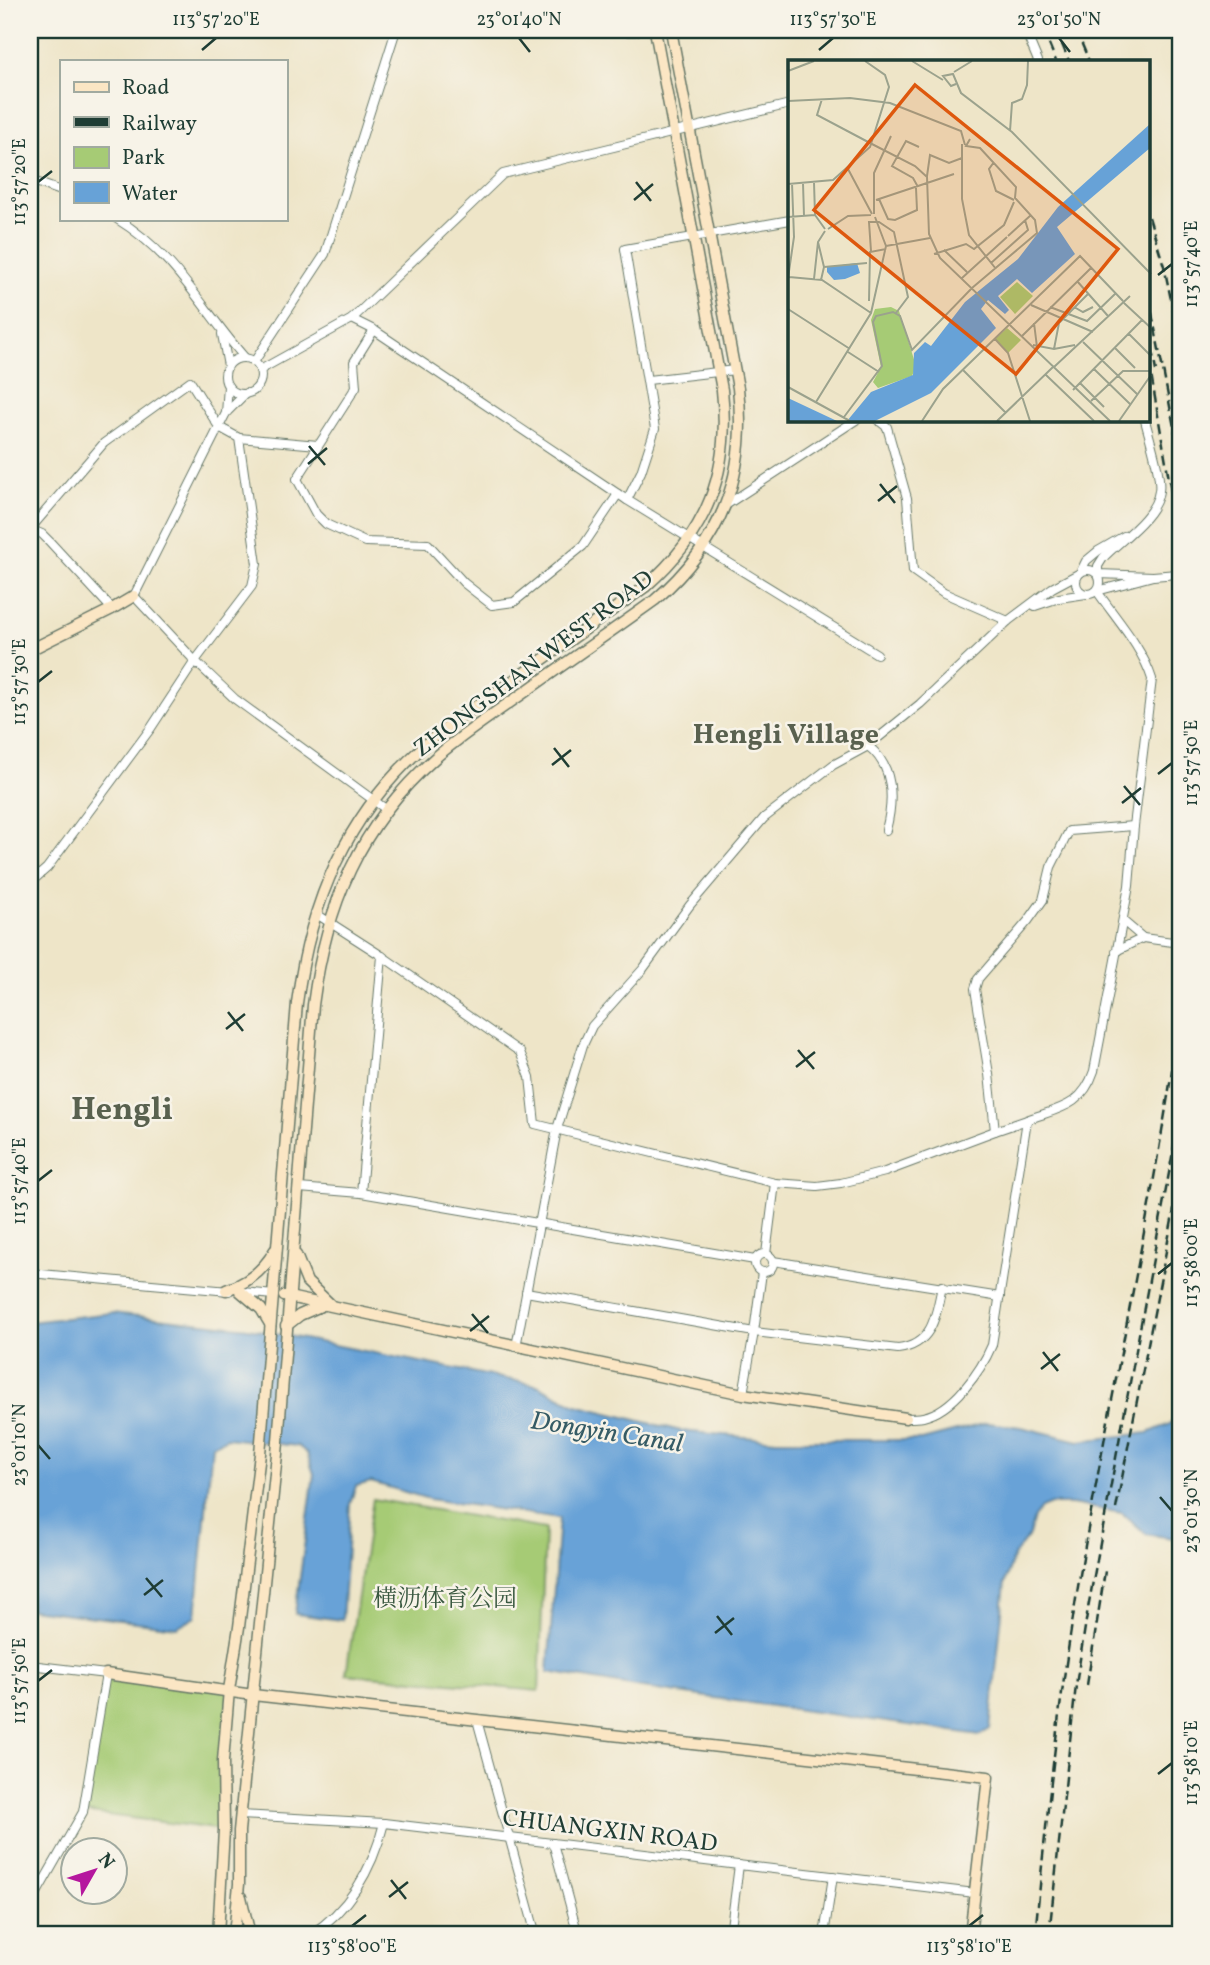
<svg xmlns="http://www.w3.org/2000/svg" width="1210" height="1965" viewBox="0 0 1210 1965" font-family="Vollkorn,'Noto Serif SC',serif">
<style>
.green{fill:#a6cb75;stroke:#628454;stroke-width:2}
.water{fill:#67a2d7;stroke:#437086;stroke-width:2}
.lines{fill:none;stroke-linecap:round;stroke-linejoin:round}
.street-casing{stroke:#677868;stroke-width:10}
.secondary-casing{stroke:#677868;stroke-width:13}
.street{stroke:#fff;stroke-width:8}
.secondary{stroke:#fbe6c4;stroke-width:10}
.rail{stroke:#1f3d34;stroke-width:2.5;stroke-dasharray:10 5;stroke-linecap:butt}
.ticks{fill:none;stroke:#1f3d34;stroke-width:2.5}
.labels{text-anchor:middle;stroke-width:5;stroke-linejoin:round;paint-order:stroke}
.street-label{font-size:24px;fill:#1f3d34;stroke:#f7f3e8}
.park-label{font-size:24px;fill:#3a5941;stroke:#f7f3e8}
.water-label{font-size:26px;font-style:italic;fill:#355b65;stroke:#f7f3e8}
.quarter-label{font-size:28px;font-weight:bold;fill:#59614f;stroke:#f7f3e8}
.district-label{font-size:32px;font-weight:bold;fill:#59614f;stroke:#f7f3e8}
.inset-road{fill:none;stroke:#9ba28d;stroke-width:2}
.view{fill:#de580e;fill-opacity:0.15;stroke:#de580e;stroke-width:3.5}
.inset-edge{fill:none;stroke:#1f3d34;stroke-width:3.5}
.neatline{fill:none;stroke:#1f3d34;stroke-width:2.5}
.ticks-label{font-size:18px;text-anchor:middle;fill:#1f3d34}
</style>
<rect width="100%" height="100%" fill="#f7f3e8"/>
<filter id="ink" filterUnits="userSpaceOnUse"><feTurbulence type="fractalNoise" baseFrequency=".0143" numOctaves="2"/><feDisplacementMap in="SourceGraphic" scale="14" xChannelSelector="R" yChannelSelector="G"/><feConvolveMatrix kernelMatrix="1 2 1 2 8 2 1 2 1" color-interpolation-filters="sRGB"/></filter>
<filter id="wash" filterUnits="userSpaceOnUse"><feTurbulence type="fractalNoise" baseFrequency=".00686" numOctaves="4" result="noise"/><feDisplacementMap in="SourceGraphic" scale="28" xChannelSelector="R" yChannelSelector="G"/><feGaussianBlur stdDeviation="1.57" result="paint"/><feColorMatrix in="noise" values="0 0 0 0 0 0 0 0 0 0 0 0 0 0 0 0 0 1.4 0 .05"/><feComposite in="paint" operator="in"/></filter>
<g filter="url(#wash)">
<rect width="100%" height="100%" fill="#eee5c8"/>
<g class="green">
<polygon points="373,1499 545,1529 539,1691 346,1674"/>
<polygon points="106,1674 229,1690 224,1830 83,1812"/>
</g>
<polygon class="water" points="112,1313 248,1328 537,1385 576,1405 681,1431 776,1440 922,1440 987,1423 1021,1427 1079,1441 1148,1433 1170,1424 1176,1417 1180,1418 1180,1539 1146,1534 1122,1513 1072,1504 1051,1504 1041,1508 1034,1517 1029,1535 1014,1555 1005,1583 990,1729 980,1735 642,1688 548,1672 559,1518 429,1499 371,1482 356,1486 350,1504 342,1620 295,1614 314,1474 307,1453 298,1446 227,1438 212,1445 196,1616 177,1627 30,1609 30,1322"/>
</g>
<g filter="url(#ink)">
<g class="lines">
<g class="street-casing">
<g id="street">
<polyline points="1025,30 1038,61"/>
<polyline points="30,180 61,191"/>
<path d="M117 219C176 255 201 308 245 358"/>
<polyline points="352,319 374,330 627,500 877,654"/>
<polyline points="374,330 354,362 356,387 297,479 316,514 326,524 365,542 428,544 464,583 492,605 514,602 583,546 618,494"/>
<polyline points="222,334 228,366"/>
<circle cx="243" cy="376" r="18"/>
<polyline points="254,362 325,254 396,30"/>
<polyline points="260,370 352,319 503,174 790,104"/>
<polyline points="648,380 735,370"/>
<polyline points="246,393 226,413 134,596 195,661 235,699 387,810"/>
<polyline points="226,413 228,386"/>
<polyline points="878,420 887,427 907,498 913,571 944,593 1008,621"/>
<path d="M1145 420C1149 437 1162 476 1159 491 1156 517 1120 540 1103 558L1098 566V574L1153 576 1177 574"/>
<polyline points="239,438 318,445"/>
<polyline points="627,500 641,472 655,429 625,249 790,220"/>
<polyline points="726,505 856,420"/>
<polyline points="30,529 42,534 50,542 112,609"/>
<circle cx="1088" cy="582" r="12"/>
<polyline points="1035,606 1059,598 1086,594"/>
<path d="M868 746C894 766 894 800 886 830"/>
<polyline points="30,883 47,868 151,728 195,661 252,586 257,564 239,438 219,427 190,381 104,443 31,528"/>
<polyline points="315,913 382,956 520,1052 530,1077 535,1124 775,1183 817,1186 841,1183 885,1172 995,1131"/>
<polyline points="1143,938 1180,943"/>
<polyline points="1116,951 1143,938 1123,921"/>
<polyline points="1027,1120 995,1131 989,1074 975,989 978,979 1028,921 1043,900 1051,867 1069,831 1134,826"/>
<polyline points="299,1188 361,1193 755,1260"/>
<polyline points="361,1193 382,956"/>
<circle cx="764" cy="1263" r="9"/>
<polyline points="766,1254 775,1183"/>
<polyline points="773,1261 1000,1297"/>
<polyline points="30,1273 229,1291"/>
<polyline points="242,1292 274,1295"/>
<path d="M526 1292 754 1332 898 1349C933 1345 936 1315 942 1286"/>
<polyline points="516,1347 557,1129 583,1045 592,1026 643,969 690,905 764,818 833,765 868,746 920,704 1008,621 1052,588 1080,573 1086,561 1098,551 1124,536"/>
<polyline points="743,1394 754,1332 762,1272"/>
<path d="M906 1418C912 1418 918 1418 923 1417 953 1411 981 1371 992 1345L1027 1120C1059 1108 1082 1107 1094 1071L1129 886 1134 826 1152 679C1142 647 1116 619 1097 591L1153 576"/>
<polyline points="30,1665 106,1674 83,1812 30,1905"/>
<polyline points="477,1720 536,1935"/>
<polyline points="240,1815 384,1823 975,1893"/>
<polyline points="553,1843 578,1935"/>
<path d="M310 1935C350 1909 373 1868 384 1823"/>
<polyline points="730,1935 739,1865"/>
<polyline points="824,1935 833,1876"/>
</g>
</g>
<g class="secondary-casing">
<g id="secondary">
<polyline points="537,30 636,30"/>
<polyline points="30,650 112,609 134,596"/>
<polyline points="296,1255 307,1282 330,1304"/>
<path d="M226 1290C248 1283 264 1270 275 1250"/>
<polyline points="240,1291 261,1309 270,1324"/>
<polyline points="284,1296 743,1394 906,1418"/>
<polyline points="286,1326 300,1315 323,1305"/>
<polyline points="106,1674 253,1695 988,1777 970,1935"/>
<polyline points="241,1897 250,1935"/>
<path d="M218 1935 224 1830 223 1761 229 1690 239 1627 260 1454 297 1003C310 902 346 815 424 746 452 721 484 701 514 680 558 649 601 618 645 587 707 533 731 472 722 390L655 30"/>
<path d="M234 1935 239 1884V1831L277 1454 313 1005C326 906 359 825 435 758 463 734 495 713 525 692 568 661 612 631 655 600 721 543 748 475 738 388L671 30"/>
</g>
</g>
<use href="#street" class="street"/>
<use href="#secondary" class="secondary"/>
<g class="rail">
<polyline points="1043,30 1056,61"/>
<polyline points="1056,30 1069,61"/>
<polyline points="1076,30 1089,61"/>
<polyline points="1149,217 1164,266 1180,343"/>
<polyline points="1149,298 1180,458"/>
<polyline points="1149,334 1156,371"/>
<polyline points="1149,363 1180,543"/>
<polyline points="1116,1509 1180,1179"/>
<polyline points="1087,1685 1105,1571"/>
<path d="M1035 1935C1046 1825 1057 1714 1075 1605 1107 1408 1152 1215 1180 1017"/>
<polyline points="1049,1935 1076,1685 1088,1608 1180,1114"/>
</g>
</g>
</g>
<path class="ticks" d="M519 38 530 52M1059 38 1070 52M202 50 216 38M819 50 833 38M38 182 52 171M636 182 651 201M634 200 653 184M1158 275 1172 264M309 446 325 465M308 464 327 448M880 484 895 503M878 501 897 486M38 682 52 671M554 748 569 767M552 765 571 750M1158 774 1172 763M1124 786 1140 805M1122 803 1141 788M228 1012 243 1031M226 1029 245 1014M798 1050 814 1069M796 1067 815 1052M38 1181 52 1170M1158 1274 1172 1263M472 1314 488 1333M470 1331 489 1316M1043 1352 1058 1371M1041 1369 1060 1354M38 1445 50 1459M1160 1497 1172 1511M146 1578 162 1597M144 1595 163 1580M717 1616 732 1635M715 1633 734 1618M38 1681 52 1670M1158 1774 1172 1763M391 1880 406 1899M389 1897 408 1882M352 1926 366 1915M969 1926 983 1915"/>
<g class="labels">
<g class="street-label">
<text transform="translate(533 663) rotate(-37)" y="8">ZHONGSHAN WEST ROAD</text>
<text transform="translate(610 1830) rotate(7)" y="8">CHUANGXIN ROAD</text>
</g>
<g class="park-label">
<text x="445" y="1606">横沥体育公园</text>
</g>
<g class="water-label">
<text transform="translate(607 1431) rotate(9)" y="9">Dongyin Canal</text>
</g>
<g class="quarter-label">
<text x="786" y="743">Hengli Village</text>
</g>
<g class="district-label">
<text x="122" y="1119">Hengli</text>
</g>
</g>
<g transform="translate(788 60)">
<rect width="362" height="362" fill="#eee5c8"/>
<path d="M229 222 245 236 227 254 212 237ZM103 247 111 251 128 306 124 316 90 328 85 322 93 307 83 260 87 249ZM219 268 233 280 220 293 207 279Z" fill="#a6cb75"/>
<path d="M362 64V88L269 167 287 194 244 233 229 219 210 236 221 250 217 254 200 240 193 249 208 268 143 333 87 361H59L83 332 125 315 126 293 137 282 143 286 177 242 230 199 270 147ZM69 203 72 213 57 219 46 220 39 212V207ZM0 338 49 361H0Z" fill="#67a2d7"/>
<path class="inset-road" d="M124 1 155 20M0 11 26 1M166 12 184 1M168 24 163 26 155 16 165 14 173 33 224 72 363 214M34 39 29 55 82 83M0 41 62 38 102 43 173 71 177 85M222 71 224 43 234 39 239 25 240 1M82 83 127 106 139 117 141 174 152 198 322 361M174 84V139L181 175 208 209M206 102 201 109 208 131 226 140M60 109 84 154M139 116 142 95 161 103 174 98M26 122 27 155 37 169M15 123 16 156M0 124 45 120 82 87 101 27 97 15 77 1M130 127 125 118 104 106 118 81 131 87M91 139 100 159 107 160 129 150 128 128M88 140 166 114M86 154V113L103 76M0 157 27 155M40 169 60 156 83 155M220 176 243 155M30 182 36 207 33 220M98 186 142 178M156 190 179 212M83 191 81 162H91L106 172 120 237 108 253M146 194 178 184 186 189 216 165 226 142M203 203 240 170 237 160M36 207 79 203M1 217 34 220 83 253M0 218 6 177 4 123M174 218 219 177M26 219 30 182 37 171M289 221 320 256M81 241 82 192 98 189M336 243 363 268M243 245 305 272M262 247 299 261 328 233M286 247 295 252 305 247M0 249 62 289M246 263 249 287M341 274 363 296M233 277 303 208M207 279 220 293 242 361M295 282 349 334M245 285 266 289 287 285M327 288 347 308M266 289 271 263 300 234M60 292 91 312M266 307 342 236M306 309 342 344M175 310 218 353M258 315 306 361M292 323 316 347M0 327 62 361M285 330 354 260M303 341 335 311H363M28 342 83 253 98 186 87 157M56 357 94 306 85 262 88 256 105 252 112 256 124 290 184 228 249 173 247 160 227 138 228 127 192 88 178 86 182 79M134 361 155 329 292 196 335 241M209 361 265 307M331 361 363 315"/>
<path class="view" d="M127 25 330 189 228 314 26 150Z"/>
<rect width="362" height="362" class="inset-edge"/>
</g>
<rect width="1210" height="1965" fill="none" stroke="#f7f3e8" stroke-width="77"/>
<rect x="60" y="60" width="228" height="161" fill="#f7f3e8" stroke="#a1aaa0" stroke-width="2"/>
<rect x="74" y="82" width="35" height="10" fill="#fbe6c4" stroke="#a1aaa0" stroke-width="2"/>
<text x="122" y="94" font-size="21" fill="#1f3d34">Road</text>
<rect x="74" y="117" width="35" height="10" fill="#1f3d34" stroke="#a1aaa0" stroke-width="2"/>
<text x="122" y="130" font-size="21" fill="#1f3d34">Railway</text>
<rect x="74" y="147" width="35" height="21" fill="#a6cb75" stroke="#a1aaa0" stroke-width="2"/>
<text x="122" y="164" font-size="21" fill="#1f3d34">Park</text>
<rect x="74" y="182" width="35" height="21" fill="#67a2d7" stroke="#a1aaa0" stroke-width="2"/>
<text x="122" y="200" font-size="21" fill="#1f3d34">Water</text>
<g transform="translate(94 1871) rotate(51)"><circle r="33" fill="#f7f3e8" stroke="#a1aaa0" stroke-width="2"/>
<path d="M0-5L12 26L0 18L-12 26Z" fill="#b5179e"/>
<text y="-10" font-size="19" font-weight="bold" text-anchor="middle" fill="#1f3d34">N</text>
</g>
<rect x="38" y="38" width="1134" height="1888" class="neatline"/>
<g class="ticks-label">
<text x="216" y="25">113°57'20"E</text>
<text x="519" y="25">23°01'40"N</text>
<text x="833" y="25">113°57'30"E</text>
<text x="1059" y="25">23°01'50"N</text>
<text transform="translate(19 182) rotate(-90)" y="6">113°57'20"E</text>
<text transform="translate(1191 264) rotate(-90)" y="6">113°57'40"E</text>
<text transform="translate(19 682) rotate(-90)" y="6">113°57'30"E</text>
<text transform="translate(1191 763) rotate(-90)" y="6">113°57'50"E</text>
<text transform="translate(19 1181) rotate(-90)" y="6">113°57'40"E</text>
<text transform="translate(1191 1263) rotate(-90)" y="6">113°58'00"E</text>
<text transform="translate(19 1445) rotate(-90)" y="6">23°01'10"N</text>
<text transform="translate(1191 1511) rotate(-90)" y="6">23°01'30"N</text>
<text transform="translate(19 1681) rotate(-90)" y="6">113°57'50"E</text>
<text transform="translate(1191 1763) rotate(-90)" y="6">113°58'10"E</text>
<text x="352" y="1952">113°58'00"E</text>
<text x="969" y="1952">113°58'10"E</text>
</g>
</svg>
